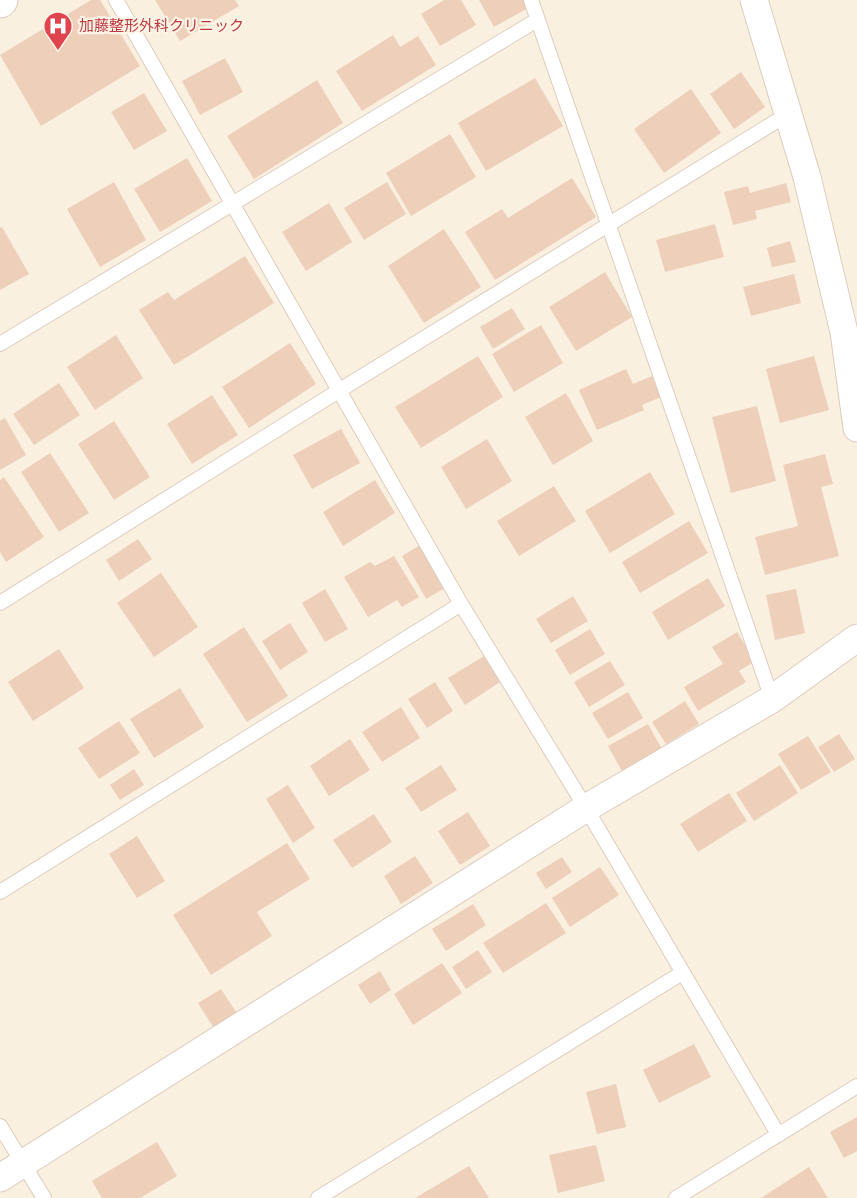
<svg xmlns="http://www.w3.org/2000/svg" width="857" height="1198" viewBox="0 0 857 1198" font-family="Barlow,'Noto Sans JP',sans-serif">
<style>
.building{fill:#edcfba}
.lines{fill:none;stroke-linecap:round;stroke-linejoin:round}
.lane-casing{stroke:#ddccbd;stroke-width:16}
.street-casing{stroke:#ddccbd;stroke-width:29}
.secondary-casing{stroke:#decbb9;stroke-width:35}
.lane{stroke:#fff;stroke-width:14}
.street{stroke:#fff;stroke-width:27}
.secondary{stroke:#fff;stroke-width:33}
.labels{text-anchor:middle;stroke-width:4.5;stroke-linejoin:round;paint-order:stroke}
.health-label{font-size:15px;fill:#be3a42;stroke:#fdf4e6;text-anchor:start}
</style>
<rect width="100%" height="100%" fill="#faf0e0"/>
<g class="building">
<polygon points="91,0 100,0 140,66 41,126 0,55"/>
<polygon points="155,0 235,0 239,6 180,41"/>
<polygon points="444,0 461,0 476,25 440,46 421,14"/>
<polygon points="479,0 524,0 528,8 494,27"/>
<polygon points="393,35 400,47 418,36 436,65 362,111 336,71"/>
<polygon points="225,58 243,92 200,115 182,81"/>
<polygon points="741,72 765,107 734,129 710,94"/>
<polygon points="535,78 563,126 486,171 458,123"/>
<polygon points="317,80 343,123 254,179 227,136"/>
<polygon points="691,89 721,133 664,173 634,129"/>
<polygon points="144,93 167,131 134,150 111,112"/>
<polygon points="450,134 476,177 411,216 386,173"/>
<polygon points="187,158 212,201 160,232 134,189"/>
<polygon points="572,178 596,217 495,280 465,232 502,209 508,218"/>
<polygon points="114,182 146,240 100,267 67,209"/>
<polygon points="387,182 406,214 364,240 344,208"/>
<polygon points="786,183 791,202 755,211 757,219 733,225 724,192 748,186 750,193"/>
<polygon points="329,203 352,242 306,271 282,232"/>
<polygon points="715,224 724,257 665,272 656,240"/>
<polygon points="2,227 29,274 0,290 0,228"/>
<polygon points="444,229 481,287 424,323 388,266"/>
<polygon points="790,241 796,262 772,267 767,248"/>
<polygon points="245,256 274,303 174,365 139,310 168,292 174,300"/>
<polygon points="605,272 632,317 576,351 549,307"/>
<polygon points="794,274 801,303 751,316 743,287"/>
<polygon points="512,308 525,329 493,349 480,327"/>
<polygon points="541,325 563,363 514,392 492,354"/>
<polygon points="116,335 143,378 95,410 67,367"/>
<polygon points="290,343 316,384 249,428 222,387"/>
<polygon points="478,356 503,397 421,448 395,407"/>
<polygon points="814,356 829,410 780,423 766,369"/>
<polygon points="626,369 633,384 652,376 661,397 642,405 644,410 597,430 579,390"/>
<polygon points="59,383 80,415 34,445 13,414"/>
<polygon points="566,393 593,441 553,465 525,417"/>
<polygon points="212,395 238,435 192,464 167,424"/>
<polygon points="757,406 776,481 731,493 712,417"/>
<polygon points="5,418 26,455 0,470 0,421"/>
<polygon points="114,421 150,477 114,500 78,444"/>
<polygon points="341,429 360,463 312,489 293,455"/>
<polygon points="487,439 512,481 466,509 441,467"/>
<polygon points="50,453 89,513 59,532 21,472"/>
<polygon points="825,454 833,484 821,487 839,556 765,575 755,537 798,526 783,465"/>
<polygon points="650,472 675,514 610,553 585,511"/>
<polygon points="4,477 44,537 6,562 0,552 0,480"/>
<polygon points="375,480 395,513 343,546 323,512"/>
<polygon points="554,486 576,521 519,556 497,521"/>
<polygon points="689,521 708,553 640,593 622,562"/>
<polygon points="138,539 152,559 119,581 106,560"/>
<polygon points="420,545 445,588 426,599 402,556"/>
<polygon points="394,556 419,597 402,607 397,600 368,617 344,577 370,562 375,566"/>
<polygon points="161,573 198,627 154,657 117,603"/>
<polygon points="708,578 725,606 668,640 652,612"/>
<polygon points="325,589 348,629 325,642 302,603"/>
<polygon points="796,589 805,633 775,640 766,595"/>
<polygon points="573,596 588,621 551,643 536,619"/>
<polygon points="290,623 308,652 280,670 262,641"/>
<polygon points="244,627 288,696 247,722 203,654"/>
<polygon points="590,629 605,654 570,675 555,650"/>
<polygon points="737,632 755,661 739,671 746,682 698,711 684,687 723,664 712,647"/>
<polygon points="59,649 84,688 33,721 8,682"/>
<polygon points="484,656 500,682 465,705 448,678"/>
<polygon points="610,661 625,685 589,707 574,682"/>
<polygon points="435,682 453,711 427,728 408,699"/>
<polygon points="180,688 204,727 154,758 130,719"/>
<polygon points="628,692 643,718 608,739 592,713"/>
<polygon points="685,701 699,724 666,744 652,722"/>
<polygon points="401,707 420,738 382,762 362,732"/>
<polygon points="119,721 140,753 99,779 78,748"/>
<polygon points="648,724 663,751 623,773 608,746"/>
<polygon points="839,734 855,759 834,772 818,747"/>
<polygon points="808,736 831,772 801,790 778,754"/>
<polygon points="350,739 370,770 329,796 310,766"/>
<polygon points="441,765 457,790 421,812 405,788"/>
<polygon points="780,765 798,793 754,821 736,793"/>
<polygon points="134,769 144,785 120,800 110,785"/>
<polygon points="288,785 315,828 293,843 266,799"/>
<polygon points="729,793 747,821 698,852 680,824"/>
<polygon points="468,812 490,846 460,865 438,831"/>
<polygon points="374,814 392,842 352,868 333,840"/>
<polygon points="137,836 165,881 137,898 109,854"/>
<polygon points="287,843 310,879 257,912 272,936 211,975 173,915"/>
<polygon points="415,856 433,883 401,904 384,876"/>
<polygon points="562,857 572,872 546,889 536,873"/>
<polygon points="600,867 619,895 570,927 552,898"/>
<polygon points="546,903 566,933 503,973 483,943"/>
<polygon points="473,904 486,925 446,951 432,929"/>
<polygon points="478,950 492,972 466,989 452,967"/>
<polygon points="442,963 462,993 413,1025 394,994"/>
<polygon points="380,971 391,990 370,1004 358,985"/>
<polygon points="221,989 238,1015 215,1030 198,1003"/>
<polygon points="694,1044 711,1077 659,1103 643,1070"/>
<polygon points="616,1084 626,1127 597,1134 586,1092"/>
<polygon points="857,1117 857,1151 844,1158 830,1132"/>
<polygon points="157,1142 177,1176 140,1198 102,1198 92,1181"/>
<polygon points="596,1145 605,1181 558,1193 549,1155"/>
<polygon points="469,1166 489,1198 415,1198"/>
<polygon points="809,1167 828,1198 761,1198"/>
</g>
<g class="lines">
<g class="lane-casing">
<g id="lane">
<polyline points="116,0 461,604 586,808 778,1134"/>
<polyline points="531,0 772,699"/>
<polyline points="0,344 537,20"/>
<polyline points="0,603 340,390 788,114"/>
<polyline points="0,892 461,604"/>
<polyline points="0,1126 44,1198"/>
<polyline points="318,1198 682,973"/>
<polyline points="676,1198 857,1086"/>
</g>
</g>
<g class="street-casing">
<g id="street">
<polyline points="754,0 807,177 844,332 857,428"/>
<polyline points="0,1178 586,808 772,699 857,638"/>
</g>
</g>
<g class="secondary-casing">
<polyline id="secondary" points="0,1 1,0"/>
</g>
<use href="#lane" class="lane"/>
<use href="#street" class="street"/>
<use href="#secondary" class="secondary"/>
</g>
<defs>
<g id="hospital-pin" transform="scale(1.5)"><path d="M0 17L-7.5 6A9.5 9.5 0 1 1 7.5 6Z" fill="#e0444e" stroke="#fdf4e6"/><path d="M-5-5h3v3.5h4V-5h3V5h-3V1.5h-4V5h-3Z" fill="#fff"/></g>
</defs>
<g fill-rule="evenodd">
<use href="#hospital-pin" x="58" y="26"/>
</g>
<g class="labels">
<g class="health-label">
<text x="79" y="31">加藤整形外科クリニック</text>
</g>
</g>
</svg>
